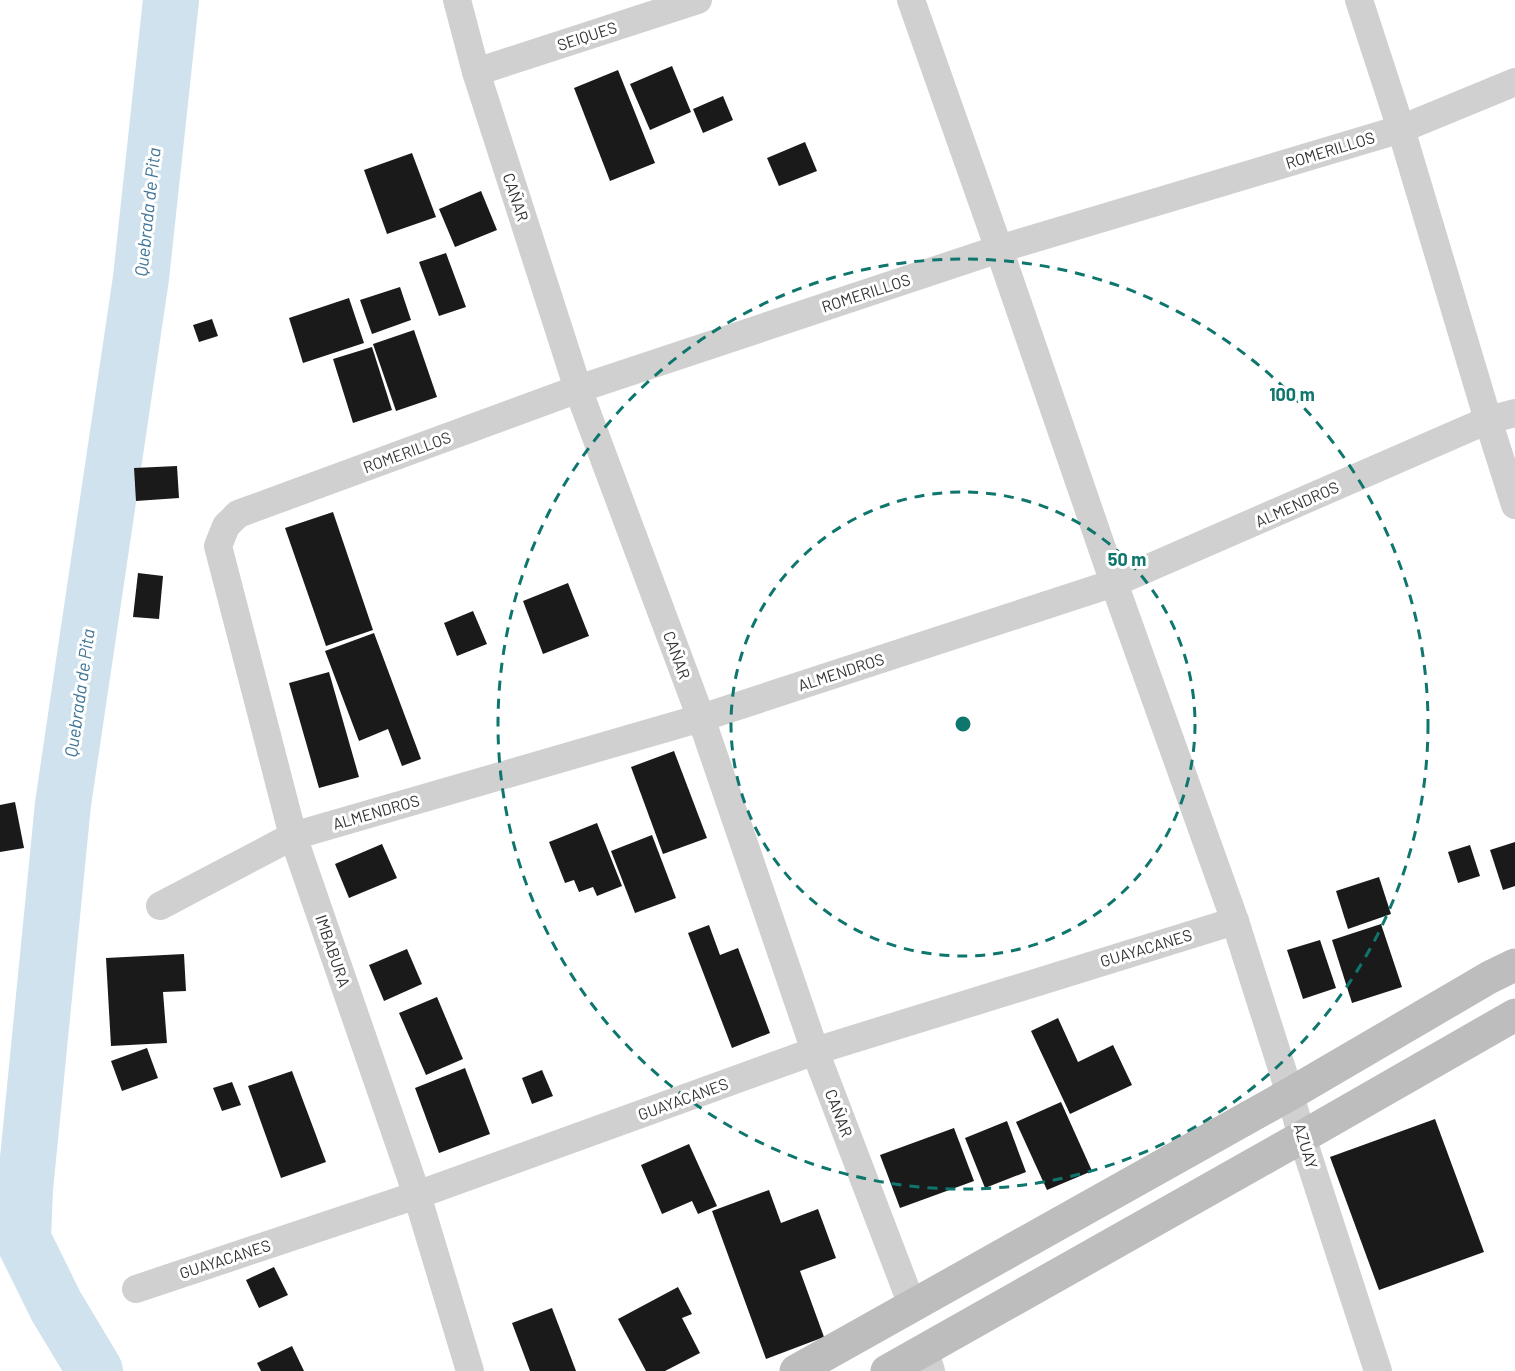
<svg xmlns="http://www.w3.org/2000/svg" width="1515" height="1371" viewBox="0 0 1515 1371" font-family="Barlow,sans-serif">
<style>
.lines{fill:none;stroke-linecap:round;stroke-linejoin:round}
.river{stroke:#cfe2ee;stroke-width:56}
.building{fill:#1a1a1a}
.minor{stroke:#d0d0d0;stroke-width:28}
.secondary{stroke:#bdbdbd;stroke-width:33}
.ring{fill:none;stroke:#0f766e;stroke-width:3;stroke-dasharray:10 8}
.labels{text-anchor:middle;stroke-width:6;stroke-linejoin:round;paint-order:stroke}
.street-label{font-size:16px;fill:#333;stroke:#fff}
.water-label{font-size:18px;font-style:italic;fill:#3f7597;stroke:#fff}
.centre{fill:#0f766e;stroke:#fff;stroke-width:3}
.ring-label{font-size:18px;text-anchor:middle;font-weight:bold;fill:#0f766e;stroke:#fff;stroke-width:6;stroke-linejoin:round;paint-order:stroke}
</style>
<rect width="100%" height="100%" fill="#fff"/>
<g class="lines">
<polyline class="river" points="95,1371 56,1306 23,1239 25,1189 63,804 141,278 171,0"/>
</g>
<g class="building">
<polygon points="672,66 691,112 650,130 630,84"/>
<polygon points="618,70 655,163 610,181 574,88"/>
<polygon points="723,96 733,120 703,133 693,109"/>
<polygon points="805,142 817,171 779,186 767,158"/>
<polygon points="412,153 436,217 387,234 364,170"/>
<polygon points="481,191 497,230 455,247 439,209"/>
<polygon points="446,253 466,307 439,316 419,262"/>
<polygon points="400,287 411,320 372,334 360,300"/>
<polygon points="349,298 364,343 303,363 289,318"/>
<polygon points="212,319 218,336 199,342 193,325"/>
<polygon points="414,330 437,397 396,411 373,344"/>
<polygon points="372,347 392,410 353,423 333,359"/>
<polygon points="177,466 179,498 136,501 134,468"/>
<polygon points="333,512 373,630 326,646 285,528"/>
<polygon points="138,573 163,576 159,619 133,617"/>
<polygon points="568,583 589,636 543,654 523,601"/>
<polygon points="473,611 487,644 457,656 444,623"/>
<polygon points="374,633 421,759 402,766 388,729 359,741 325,651"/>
<polygon points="329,672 359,777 319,788 289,683"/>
<polygon points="674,751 707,838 663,854 631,767"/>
<polygon points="15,802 24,848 0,852 0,805"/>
<polygon points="597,823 622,886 597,896 593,887 579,892 574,880 565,883 549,842"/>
<polygon points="652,835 676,898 635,913 611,851"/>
<polygon points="1515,842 1515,886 1503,890 1490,850"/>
<polygon points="382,844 397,878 349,898 335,864"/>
<polygon points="1470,845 1480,876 1458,883 1448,852"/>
<polygon points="1379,877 1391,914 1348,929 1336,891"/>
<polygon points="1381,924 1402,987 1352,1003 1332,940"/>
<polygon points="709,925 720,955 738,948 770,1033 732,1048 688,933"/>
<polygon points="1320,940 1336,988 1303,999 1287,950"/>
<polygon points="407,949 422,984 384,1001 369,965"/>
<polygon points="184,954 186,991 163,992 167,1043 111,1046 106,958"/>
<polygon points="437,997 463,1059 426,1075 399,1013"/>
<polygon points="1058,1018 1078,1062 1113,1045 1132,1085 1070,1114 1031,1031"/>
<polygon points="147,1048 158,1078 122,1091 111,1061"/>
<polygon points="465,1068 490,1134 439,1153 415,1088"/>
<polygon points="542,1070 553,1096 532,1104 522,1078"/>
<polygon points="292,1071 326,1162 281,1178 248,1086"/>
<polygon points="232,1082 241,1105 222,1111 213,1088"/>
<polygon points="1061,1102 1092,1171 1047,1190 1016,1122"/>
<polygon points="1435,1119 1484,1252 1379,1290 1330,1157"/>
<polygon points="1007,1121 1026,1172 985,1188 965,1138"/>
<polygon points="954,1128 974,1181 900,1208 880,1155"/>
<polygon points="689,1144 717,1206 698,1214 692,1201 662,1214 641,1165"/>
<polygon points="769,1190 781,1223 818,1209 836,1258 800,1271 824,1337 766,1359 712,1211"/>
<polygon points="274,1267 288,1295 259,1308 246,1280"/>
<polygon points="678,1287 692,1314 682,1318 700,1353 665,1371 646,1371 618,1319"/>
<polygon points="552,1308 576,1371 530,1371 512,1323"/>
<polygon points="292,1346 304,1371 261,1371 257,1363"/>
</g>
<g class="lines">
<g class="minor">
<polyline points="457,0 476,72 578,389 701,718 815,1051 912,1305"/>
<polyline points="911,0 999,249 1114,583 1235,921 1290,1094 1302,1137 1378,1371"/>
<polyline points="1359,0 1401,129 1488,420 1515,505"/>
<polyline points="476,72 698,0"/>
<polyline points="160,906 293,836 701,718 1114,583 1488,420 1515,413"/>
<polyline points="136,1289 417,1195 815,1051 1235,921"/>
<polyline points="924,1350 931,1371"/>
<polyline points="470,1371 417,1195 293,836 218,546 226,526 238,514 578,389 999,249 1401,129 1515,82"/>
</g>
<g class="secondary">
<polyline points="796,1371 1290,1094 1490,977 1515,965"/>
<polyline points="887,1371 1302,1137 1515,1015"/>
</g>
</g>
<g class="ring">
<circle cx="963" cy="724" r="232"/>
<circle cx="963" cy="724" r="465"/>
</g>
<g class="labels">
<g class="street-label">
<text transform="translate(587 36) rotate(-18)" y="6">SEIQUES</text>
<text transform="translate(1330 150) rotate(-17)" y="6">ROMERILLOS</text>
<text transform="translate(516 197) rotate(72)" y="6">CAÑAR</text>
<text transform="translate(866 293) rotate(-18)" y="6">ROMERILLOS</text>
<text transform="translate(407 452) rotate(-20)" y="6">ROMERILLOS</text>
<text transform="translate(1297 504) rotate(-24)" y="6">ALMENDROS</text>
<text transform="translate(677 655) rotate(70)" y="6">CAÑAR</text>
<text transform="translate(841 672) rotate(-18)" y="6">ALMENDROS</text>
<text transform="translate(376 812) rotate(-16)" y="6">ALMENDROS</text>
<text transform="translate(1146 948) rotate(-17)" y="6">GUAYACANES</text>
<text transform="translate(333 951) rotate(71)" y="6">IMBABURA</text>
<text transform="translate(683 1099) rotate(-20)" y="6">GUAYACANES</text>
<text transform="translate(839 1113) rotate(69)" y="6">CAÑAR</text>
<text transform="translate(1306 1146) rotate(73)" y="6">AZUAY</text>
<text transform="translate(225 1259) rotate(-18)" y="6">GUAYACANES</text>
</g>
<g class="water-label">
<text transform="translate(148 212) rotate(-84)" y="6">Quebrada de Pita</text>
<text transform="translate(80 693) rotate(-82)" y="6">Quebrada de Pita</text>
</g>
</g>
<circle cx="963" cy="724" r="9" class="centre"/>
<g class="ring-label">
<text x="1292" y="401">100 m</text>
<text x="1127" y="566">50 m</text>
</g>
</svg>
